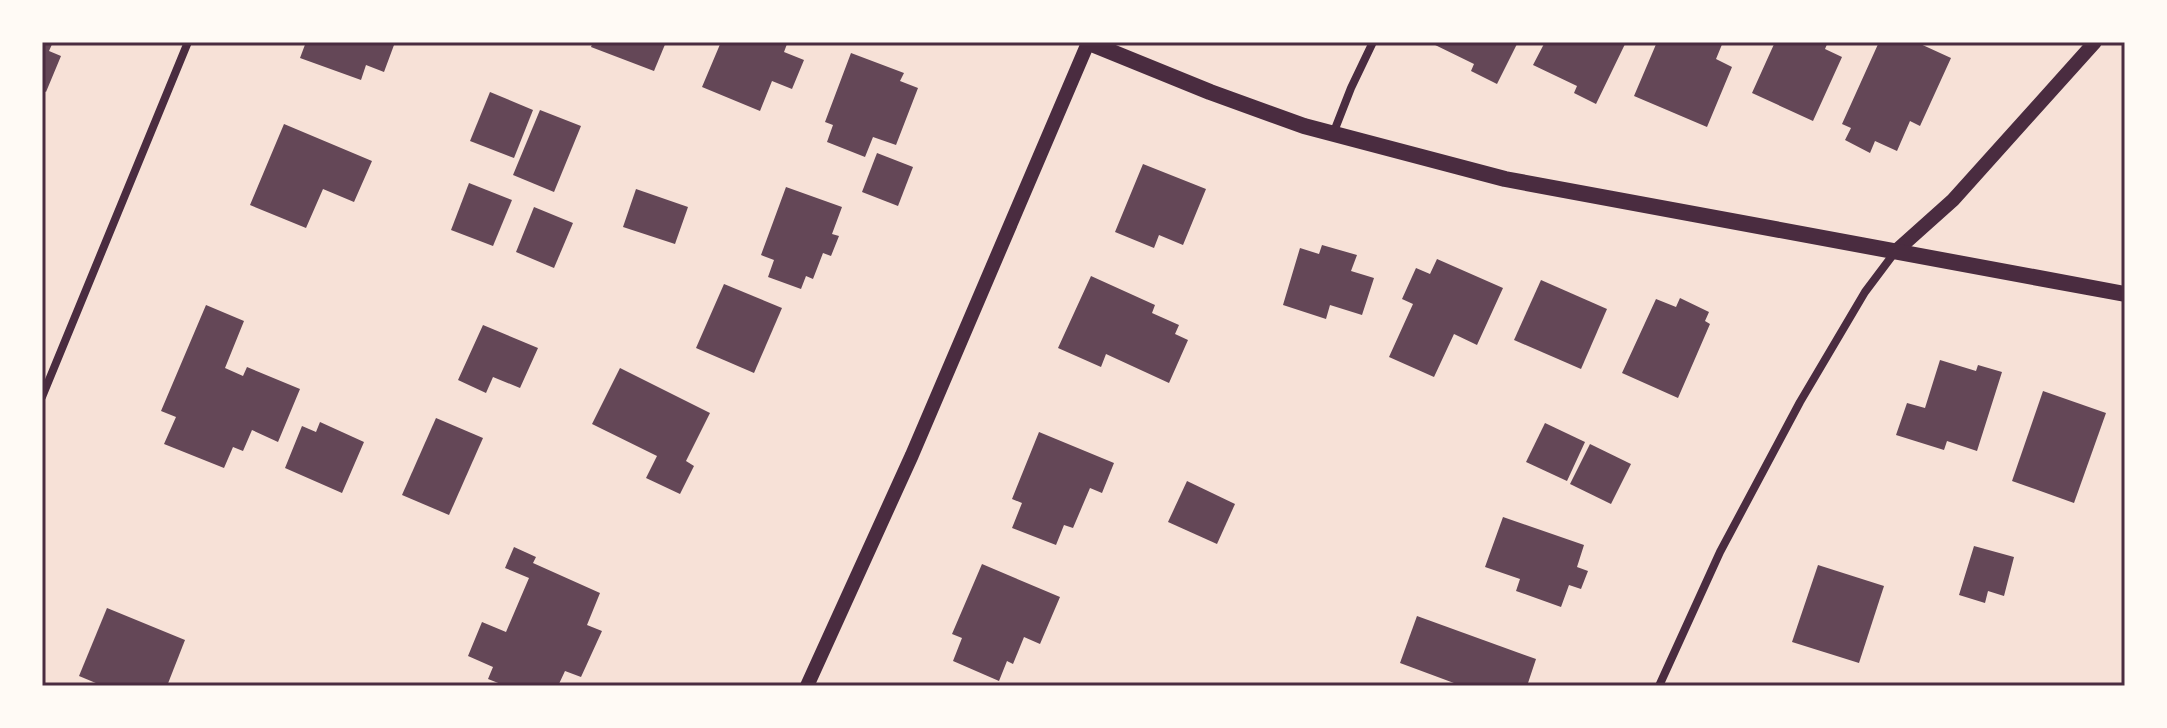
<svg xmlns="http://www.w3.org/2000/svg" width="2167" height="728" viewBox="0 0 2167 728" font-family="'Nunito Sans',sans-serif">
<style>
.building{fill:#644757}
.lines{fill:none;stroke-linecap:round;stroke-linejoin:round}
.minor{stroke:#4a2c40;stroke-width:8}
.tertiary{stroke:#4a2c40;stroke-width:14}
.secondary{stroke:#4a2c40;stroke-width:16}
.neatline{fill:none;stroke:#4a2c40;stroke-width:3}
</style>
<rect width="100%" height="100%" fill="#f7e1d7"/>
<g class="building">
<polygon points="42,42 53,42 49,51 61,56 46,92 42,90"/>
<polygon points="306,42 386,42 394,45 384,72 366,65 361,80 300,58"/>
<polygon points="593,42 666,42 654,71 591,47"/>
<polygon points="721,42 782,42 787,44 784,52 804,60 792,89 772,81 760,111 702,87"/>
<polygon points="1429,42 1518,42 1497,84 1471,71 1474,64"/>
<polygon points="1545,42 1626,42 1596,104 1574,93 1577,86 1533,65"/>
<polygon points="1657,42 1723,42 1716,59 1732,67 1707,127 1634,96"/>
<polygon points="1775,42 1828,42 1825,49 1842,57 1813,121 1752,93"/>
<polygon points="1879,42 1916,42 1951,58 1920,126 1910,121 1897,151 1875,141 1870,153 1845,140 1851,128 1842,124"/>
<polygon points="851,53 904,73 900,81 918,88 896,145 873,137 865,157 827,142 833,125 825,122"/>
<polygon points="490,92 533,110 514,158 470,141"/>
<polygon points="540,110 581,126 554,192 513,175"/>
<polygon points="284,124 372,161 354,202 323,189 306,228 250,205"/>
<polygon points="877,153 913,167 898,206 862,192"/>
<polygon points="1143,164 1206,189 1183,245 1159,235 1154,248 1115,232"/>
<polygon points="469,183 512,200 493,246 451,230"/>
<polygon points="786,187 842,207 832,234 839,236 831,256 823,253 813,279 806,276 801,289 768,277 774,260 761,255"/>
<polygon points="636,189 688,207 675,244 623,227"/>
<polygon points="534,207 573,223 554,268 516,252"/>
<polygon points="1322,245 1357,255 1351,271 1374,278 1362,315 1330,305 1326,319 1283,305 1300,248 1319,254"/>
<polygon points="1437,259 1503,288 1477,345 1454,334 1434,377 1389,357 1413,304 1402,299 1416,268 1430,274"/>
<polygon points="1091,276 1155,305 1152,313 1179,325 1175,334 1188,340 1169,383 1106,354 1101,367 1058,348"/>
<polygon points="1541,280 1607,309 1581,369 1514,340"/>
<polygon points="724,284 782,308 754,373 696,348"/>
<polygon points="1680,298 1709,312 1705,321 1710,324 1678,398 1622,373 1656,299 1676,307"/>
<polygon points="206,305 244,321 225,368 243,376 247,367 300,389 278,442 252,430 243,451 233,447 224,468 164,444 176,417 161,411"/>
<polygon points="483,325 538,348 520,388 493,377 486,393 458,380"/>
<polygon points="1940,360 1976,371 1978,365 2002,372 1977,451 1947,441 1944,450 1896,435 1907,403 1925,408"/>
<polygon points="620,368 710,413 686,461 694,466 680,494 646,478 657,456 592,424"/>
<polygon points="2043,391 2106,413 2074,503 2012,481"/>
<polygon points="436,418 483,438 449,515 402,495"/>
<polygon points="320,422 364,442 342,493 285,468 302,426 316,432"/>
<polygon points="1545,423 1585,442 1567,481 1526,462"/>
<polygon points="1039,432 1114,463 1102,493 1090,488 1073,528 1064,525 1056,545 1012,528 1022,503 1012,499"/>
<polygon points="1590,444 1631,464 1611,504 1570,484"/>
<polygon points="1187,481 1235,504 1217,544 1168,522"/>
<polygon points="1503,517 1584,545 1577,567 1588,571 1581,589 1569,585 1561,607 1516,591 1520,579 1485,567"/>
<polygon points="1974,546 2014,557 2004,596 1988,591 1985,603 1959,595"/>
<polygon points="514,547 536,557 533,563 600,593 587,625 602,631 581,677 565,671 558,686 506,686 488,679 493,667 468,656 482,622 506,632 529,578 505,568"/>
<polygon points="982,564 1060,597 1040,644 1024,637 1013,664 1007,661 999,681 953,661 962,638 952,634"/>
<polygon points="1818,565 1884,586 1859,663 1792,642"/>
<polygon points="107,608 185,640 167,686 103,686 79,676"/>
<polygon points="1417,616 1536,659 1527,686 1462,686 1400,663"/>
</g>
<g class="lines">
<g class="minor">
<polyline points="1333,134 1351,88 1373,42"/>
<polyline points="42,397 188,42"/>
<polyline points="1659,686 1720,552 1800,402 1865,292 1895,252"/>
</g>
<g class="tertiary">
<polyline points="1896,251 1953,200 2095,42"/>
<polyline points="807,686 912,455 1088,43"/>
</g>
<polyline class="secondary" points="1087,42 1210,92 1304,126 1505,179 2125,294"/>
</g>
<rect width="2167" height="728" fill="none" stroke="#fffaf5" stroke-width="88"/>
<rect x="44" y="44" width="2079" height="640" class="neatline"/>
</svg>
